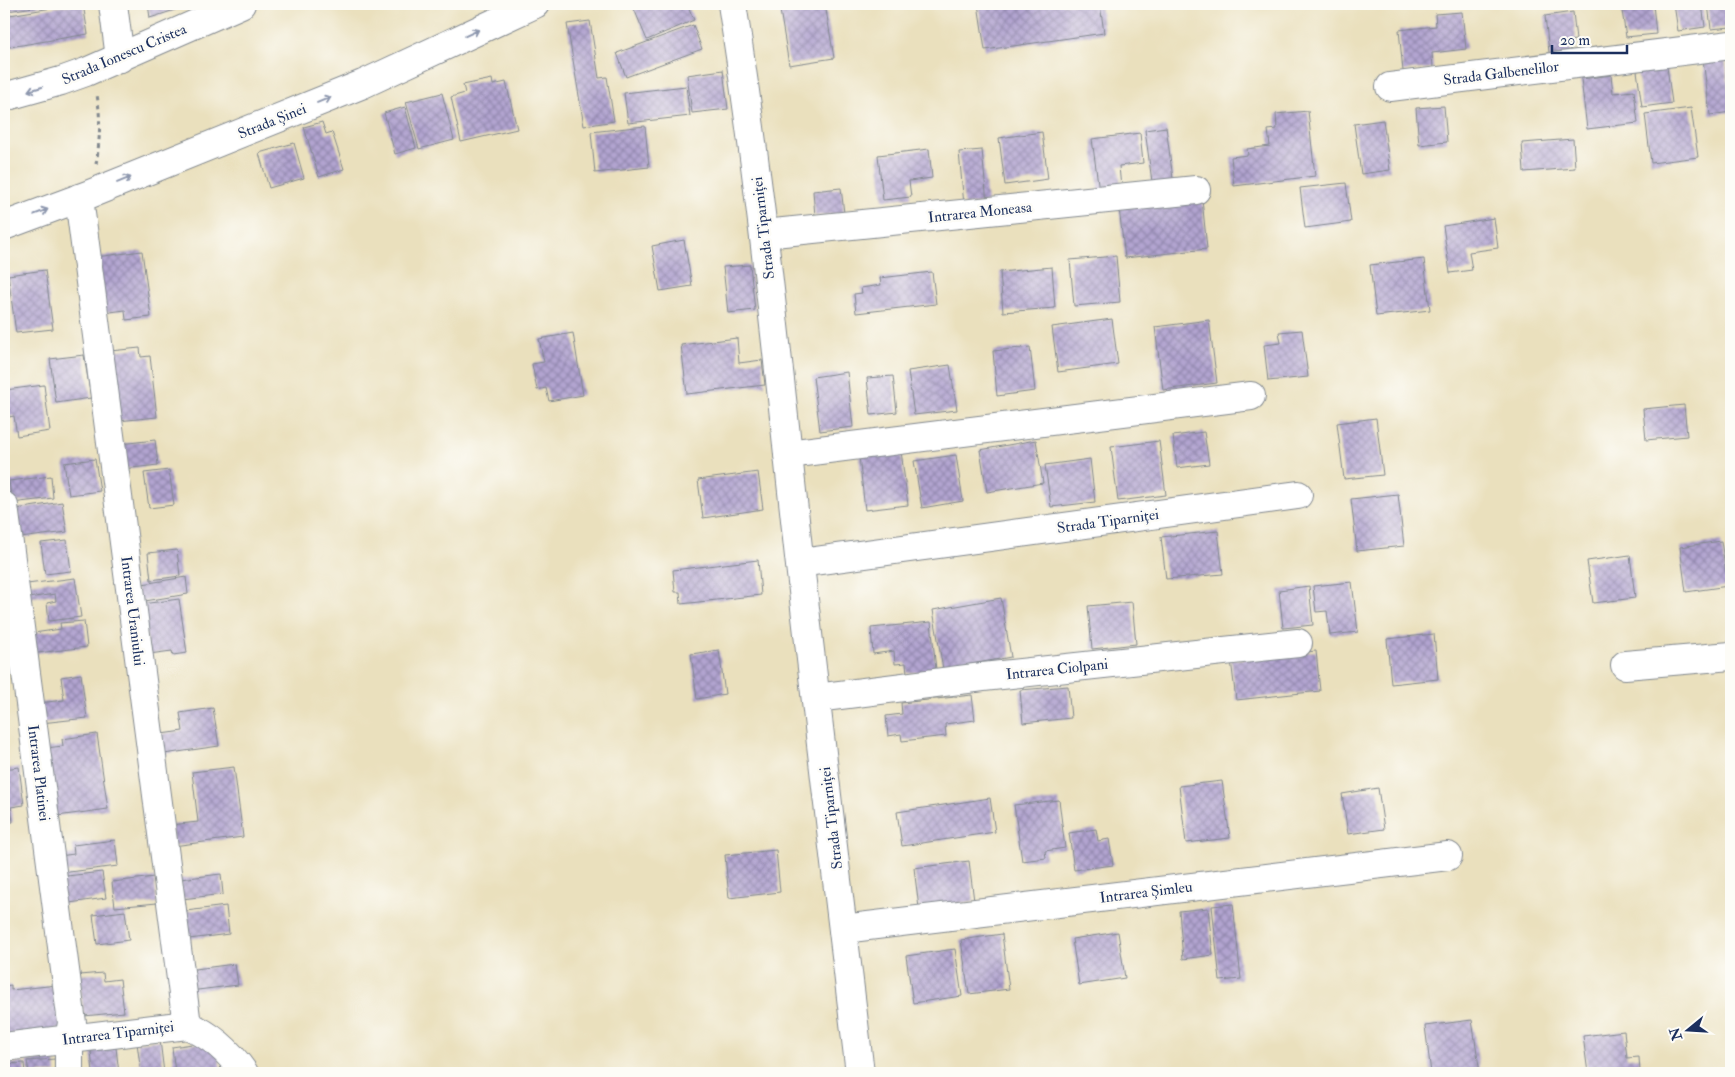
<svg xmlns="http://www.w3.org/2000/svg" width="1735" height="1077" viewBox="0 0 1735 1077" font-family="'IM FELL Double Pica',serif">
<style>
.building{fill:url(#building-cross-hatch)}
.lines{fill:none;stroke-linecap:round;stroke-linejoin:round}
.minor-casing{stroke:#82888e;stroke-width:30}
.path{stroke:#82888e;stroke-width:3;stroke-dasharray:4 4;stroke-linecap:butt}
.minor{stroke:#fff;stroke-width:28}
.oneway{stroke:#8d97ae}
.labels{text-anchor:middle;stroke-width:5;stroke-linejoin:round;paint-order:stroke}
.street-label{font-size:15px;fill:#1b2f5e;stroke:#fdfcf7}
</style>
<defs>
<pattern id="building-cross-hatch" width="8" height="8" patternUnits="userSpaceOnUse" patternTransform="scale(1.25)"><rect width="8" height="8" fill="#b2a4d0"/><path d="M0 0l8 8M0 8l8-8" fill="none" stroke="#9086ac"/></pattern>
</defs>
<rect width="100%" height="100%" fill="#fdfcf7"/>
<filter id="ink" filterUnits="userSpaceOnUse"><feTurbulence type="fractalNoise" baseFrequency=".02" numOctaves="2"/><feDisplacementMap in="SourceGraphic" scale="10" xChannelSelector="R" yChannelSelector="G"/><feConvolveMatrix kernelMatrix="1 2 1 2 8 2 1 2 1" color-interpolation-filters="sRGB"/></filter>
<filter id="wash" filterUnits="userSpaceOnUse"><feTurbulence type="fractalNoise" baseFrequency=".0096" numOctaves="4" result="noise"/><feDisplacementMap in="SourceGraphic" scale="20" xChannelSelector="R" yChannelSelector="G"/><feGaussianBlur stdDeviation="1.12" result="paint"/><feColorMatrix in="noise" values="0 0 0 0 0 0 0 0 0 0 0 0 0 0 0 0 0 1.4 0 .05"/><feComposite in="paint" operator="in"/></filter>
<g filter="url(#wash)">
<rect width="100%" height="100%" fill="#eae0bd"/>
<g id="blocks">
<g class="building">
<polygon points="6,4 48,4 48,5 7,11"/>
<polygon points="75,4 83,4 88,34 4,48 4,16"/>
<polygon points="148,4 193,4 150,18"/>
<polygon points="632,4 687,4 694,20 647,40"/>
<polygon points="779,4 825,4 834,58 789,65"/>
<polygon points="978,4 1100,4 1104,33 985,50"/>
<polygon points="1621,4 1653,4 1656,34 1626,37"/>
<polygon points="1674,4 1702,4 1705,27 1678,31"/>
<polygon points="1708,4 1730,4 1731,27 1711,29"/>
<polygon points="1462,12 1466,49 1432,53 1433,68 1403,71 1399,30 1436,26 1435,14"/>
<polygon points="1573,12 1576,40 1569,41 1571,58 1550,61 1545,16"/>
<polygon points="590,21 599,78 607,77 614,121 584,126 567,24"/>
<polygon points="693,25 702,49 626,77 617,53"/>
<polygon points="1725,56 1731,112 1710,115 1703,59"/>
<polygon points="1667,67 1672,103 1642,107 1637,71"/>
<polygon points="723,70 728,109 692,113 687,75"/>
<polygon points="1611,75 1613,93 1634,91 1638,123 1587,129 1581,79"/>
<polygon points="492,79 493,85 506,82 517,129 461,142 451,97 465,93 463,85"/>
<polygon points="686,86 690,116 628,123 624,93"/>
<polygon points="442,93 454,140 419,149 406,102"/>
<polygon points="1444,106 1447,142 1419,145 1416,108"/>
<polygon points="405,107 416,148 395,154 384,113"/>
<polygon points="1691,108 1698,157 1651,163 1645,114"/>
<polygon points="1308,111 1315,176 1234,186 1231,157 1248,155 1247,149 1270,146 1268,130 1277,129 1276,114"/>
<polygon points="1383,120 1390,170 1361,174 1354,124"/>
<polygon points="322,122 326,134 332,132 344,169 319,177 304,127"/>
<polygon points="645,126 649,167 595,173 591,132"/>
<polygon points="1166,127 1174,186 1153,189 1145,130"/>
<polygon points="1042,132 1048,179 1005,185 999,138"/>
<polygon points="1140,133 1143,163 1119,166 1121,188 1099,191 1092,139"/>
<polygon points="1573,139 1575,168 1524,172 1522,143"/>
<polygon points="294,143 304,178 269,188 259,153"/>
<polygon points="929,149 932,178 909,181 911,197 883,200 878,155"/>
<polygon points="982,150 987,203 964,205 959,152"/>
<polygon points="1346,183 1351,222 1305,228 1300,188"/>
<polygon points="841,188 844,213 815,216 813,191"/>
<polygon points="1202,199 1207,249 1125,258 1119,208"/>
<polygon points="1494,218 1498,248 1469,252 1472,270 1450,273 1443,226"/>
<polygon points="684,240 692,286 660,291 652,246"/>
<polygon points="142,251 151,317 126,320 125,310 103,313 96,257"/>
<polygon points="1116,256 1120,302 1074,306 1070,260"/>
<polygon points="1424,259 1430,310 1376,316 1370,265"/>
<polygon points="750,265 755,310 728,313 723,267"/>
<polygon points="1052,267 1055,308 1003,312 1000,272"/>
<polygon points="45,270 53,329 16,333 8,275"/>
<polygon points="932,272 936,304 856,313 854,294 862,293 861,288 881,285 880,278"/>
<polygon points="1112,319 1118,364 1058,372 1052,327"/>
<polygon points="1209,320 1217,383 1163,390 1155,327"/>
<polygon points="1302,330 1308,377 1268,381 1264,345 1281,343 1279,332"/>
<polygon points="573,333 583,395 549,401 546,388 537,390 532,364 544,362 539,339"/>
<polygon points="737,338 739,363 762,360 765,385 687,394 681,345"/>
<polygon points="1030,347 1035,391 997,396 993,351"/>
<polygon points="140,348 141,357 150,356 157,417 118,421 110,351"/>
<polygon points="84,355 91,398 56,403 50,359"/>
<polygon points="950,365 957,410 914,415 908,371"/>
<polygon points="847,372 853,427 820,431 813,377"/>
<polygon points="893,376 897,412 871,415 867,378"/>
<polygon points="44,385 50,431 17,436 14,416 9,417 5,390"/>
<polygon points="1684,405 1687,436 1646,440 1643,409"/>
<polygon points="1376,418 1383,475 1344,479 1337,423"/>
<polygon points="1204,432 1209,464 1177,468 1173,436"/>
<polygon points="155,440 158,465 123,469 120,444"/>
<polygon points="1036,440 1043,483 987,492 980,450"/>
<polygon points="1159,441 1166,495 1118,501 1111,447"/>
<polygon points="901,451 908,505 865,510 859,456"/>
<polygon points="956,455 963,501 922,508 914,461"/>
<polygon points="95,459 100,491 69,495 64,463"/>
<polygon points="1090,459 1095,502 1051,507 1045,465"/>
<polygon points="169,470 174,505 149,508 144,473"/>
<polygon points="758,472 763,509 703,518 698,480"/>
<polygon points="51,476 53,498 12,503 9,481"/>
<polygon points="1398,494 1404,546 1357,551 1351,499"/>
<polygon points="62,502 67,532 20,538 16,509"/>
<polygon points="1218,531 1223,574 1166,579 1161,537"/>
<polygon points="67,540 71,571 45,574 41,543"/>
<polygon points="1721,541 1728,586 1686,592 1680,547"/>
<polygon points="177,550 180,576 151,580 148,553"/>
<polygon points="1630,555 1635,598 1593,603 1587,561"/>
<polygon points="758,560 761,595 681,604 680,592 675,592 673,570"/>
<polygon points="186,577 188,594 139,602 136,585"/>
<polygon points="75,578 81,617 49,621 47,603 56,601 55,594 21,599 19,585"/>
<polygon points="1352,582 1358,632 1330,635 1327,611 1316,612 1313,586"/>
<polygon points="1309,586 1313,625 1283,628 1279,590"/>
<polygon points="1001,598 1011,657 943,669 933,610"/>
<polygon points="179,599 187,653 173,655 172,651 149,654 142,604"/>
<polygon points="1132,602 1136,644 1092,649 1088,606"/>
<polygon points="4,612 10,650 4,651"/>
<polygon points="84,621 87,647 29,654 27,634 61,629 60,623"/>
<polygon points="931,622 936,670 907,673 906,663 895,664 894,651 873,654 871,628"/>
<polygon points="1434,634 1438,679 1391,684 1387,639"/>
<polygon points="719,650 725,694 697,699 691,654"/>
<polygon points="1316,651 1320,691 1236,700 1231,660"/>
<polygon points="81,674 87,718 41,723 39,703 64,700 61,677"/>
<polygon points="1068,686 1071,718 1023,723 1020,690"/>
<polygon points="972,695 975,720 945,724 946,736 902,741 901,734 888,736 886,716 902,714 901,703"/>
<polygon points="4,700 7,717 4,717"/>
<polygon points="213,708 219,746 164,754 161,734 183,731 180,713"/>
<polygon points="97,734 108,809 50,817 46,748 63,746 62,739"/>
<polygon points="19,767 24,805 11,807 13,822 4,823 4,769"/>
<polygon points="234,767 243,837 173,846 171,825 198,822 192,772"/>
<polygon points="1222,781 1230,838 1186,843 1179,786"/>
<polygon points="1378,788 1384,829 1348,834 1342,794"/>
<polygon points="990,798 995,832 902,846 897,812"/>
<polygon points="1059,800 1065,848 1045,851 1046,858 1022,861 1014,805"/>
<polygon points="1096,829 1098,841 1109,839 1113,865 1074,870 1069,833"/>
<polygon points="115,840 118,866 61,873 59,856 74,854 73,845"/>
<polygon points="776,850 780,892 729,898 725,855"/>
<polygon points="969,861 974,901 919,908 914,868"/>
<polygon points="102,872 106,898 62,904 58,877"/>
<polygon points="221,874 223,894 182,899 180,879"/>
<polygon points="154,877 157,903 115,907 112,882"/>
<polygon points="1233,904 1241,979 1220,981 1212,906"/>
<polygon points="226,906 229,934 189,939 186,911"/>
<polygon points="1208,908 1213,955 1183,959 1179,911"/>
<polygon points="125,911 129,940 97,944 93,915"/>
<polygon points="1118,932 1125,978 1079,985 1072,939"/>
<polygon points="1002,934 1009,989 969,994 961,940"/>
<polygon points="955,949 962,996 913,1003 906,956"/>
<polygon points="235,964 238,985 190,991 187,970"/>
<polygon points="103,973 104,981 120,979 124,1012 84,1016 79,975"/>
<polygon points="11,985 11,990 57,985 62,1029 4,1035 4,986"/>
<polygon points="1472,1020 1480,1073 1431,1073 1425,1026"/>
<polygon points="1624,1031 1627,1058 1639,1057 1640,1073 1588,1073 1583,1036"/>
<polygon points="160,1040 164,1073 141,1073 137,1043"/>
<polygon points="206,1042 219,1054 221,1073 175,1073 172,1047"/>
<polygon points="116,1048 119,1073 93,1073 91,1051"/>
<polygon points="55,1059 56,1073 29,1073 27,1061"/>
<polygon points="24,1063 25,1073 4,1073 4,1064"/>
</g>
</g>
</g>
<g filter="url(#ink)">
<use href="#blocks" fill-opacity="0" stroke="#82888e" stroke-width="1"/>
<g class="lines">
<g class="minor-casing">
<g id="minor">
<polyline points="113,4 120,58"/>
<path d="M732 4C761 187 779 372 799 557 818 729 840 901 860 1073"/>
<polyline points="1390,87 1731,45"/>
<polyline points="4,97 61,81 86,72 241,4"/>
<polyline points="79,198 187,1025"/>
<polyline points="4,226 90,194 363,84 535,4"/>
<polyline points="764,234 1196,190"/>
<polyline points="788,454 1251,396"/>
<polyline points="4,506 72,1023 69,1039 69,1073"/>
<polyline points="800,563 1298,495"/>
<polyline points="1625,665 1731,656"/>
<polyline points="816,698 983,677 1298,643"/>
<polyline points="843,929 1448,856"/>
<path d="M4 1047 187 1025C211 1035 229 1051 244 1073"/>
</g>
</g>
<path class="path" d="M96 164C100 141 101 118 97 95"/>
<use href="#minor" class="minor"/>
</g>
<defs><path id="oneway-shaft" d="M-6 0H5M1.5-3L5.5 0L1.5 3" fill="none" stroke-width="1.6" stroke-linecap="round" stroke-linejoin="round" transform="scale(1.25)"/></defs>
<g class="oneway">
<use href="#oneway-shaft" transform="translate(472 33) rotate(-25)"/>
<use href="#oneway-shaft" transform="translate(35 89) rotate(164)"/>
<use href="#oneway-shaft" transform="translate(324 100) rotate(-22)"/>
<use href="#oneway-shaft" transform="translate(124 180) rotate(-22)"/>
<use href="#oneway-shaft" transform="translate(41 212) rotate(-21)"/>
</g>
</g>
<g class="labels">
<g class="street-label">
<text transform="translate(124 54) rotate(-23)" y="5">Strada Ionescu Cristea</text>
<text transform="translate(1501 73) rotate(-7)" y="5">Strada Galbenelilor</text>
<text transform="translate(272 121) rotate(-22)" y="5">Strada Șinei</text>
<text transform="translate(980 212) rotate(-6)" y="5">Intrarea Moneasa</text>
<text transform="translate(763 228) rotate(-97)" y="5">Strada Tiparniței</text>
<text transform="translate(1108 521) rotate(-8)" y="5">Strada Tiparniței</text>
<text transform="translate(133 611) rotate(83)" y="5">Intrarea Uraniului</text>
<text transform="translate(1057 669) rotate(-6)" y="5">Intrarea Ciolpani</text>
<text transform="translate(39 773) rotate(83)" y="5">Intrarea Platinei</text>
<text transform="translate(831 818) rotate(-97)" y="5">Strada Tiparniței</text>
<text transform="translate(1146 892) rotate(-7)" y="5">Intrarea Șimleu</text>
<text transform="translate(118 1033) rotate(-7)" y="5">Intrarea Tiparniței</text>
</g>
</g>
<rect width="1735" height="1077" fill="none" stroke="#fdfcf7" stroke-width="20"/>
<g transform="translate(1688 1030) rotate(252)" stroke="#fdfcf7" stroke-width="4" paint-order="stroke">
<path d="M0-4L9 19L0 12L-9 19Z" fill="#1b2f5e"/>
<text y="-8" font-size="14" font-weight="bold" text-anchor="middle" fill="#1b2f5e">N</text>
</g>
<path d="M1552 45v8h75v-8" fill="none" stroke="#1b2f5e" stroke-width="2.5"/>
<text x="1560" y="45" font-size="15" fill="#1b2f5e" stroke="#fdfcf7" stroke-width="4" paint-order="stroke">20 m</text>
</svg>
